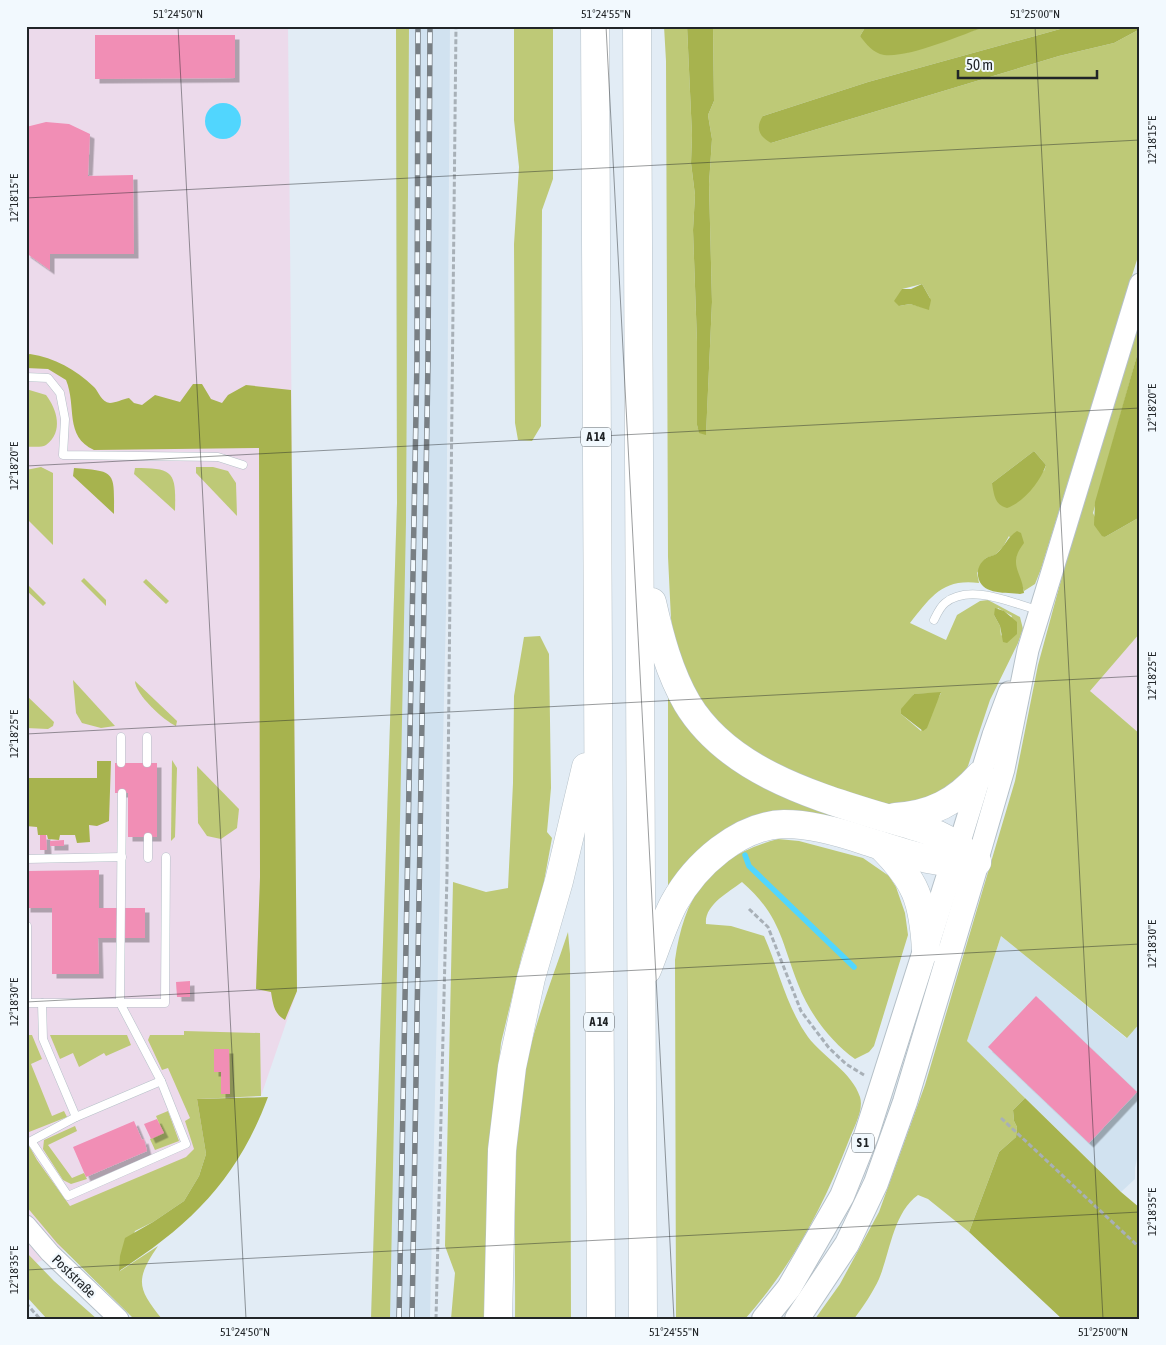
<svg xmlns="http://www.w3.org/2000/svg" width="1166" height="1345" viewBox="0 0 1166 1345" font-family="'Asap Condensed',sans-serif">
<style>
.commercial{fill:#ecdaeb}
.built{fill:#d1e2f0}
.green{fill:#bec977;fill-rule:evenodd}
.forest{fill:#a7b34e}
.water{fill:#51d6fe}
.lines{fill:none;stroke-linecap:round;stroke-linejoin:round}
.stream{stroke:#51d6fe;stroke-width:5.5}
.building{fill:#f18eb5;filter:url(#shadow)}
.service-casing{stroke:#b5c0c8;stroke-width:9}
.tertiary-casing{stroke:#b5c0c8;stroke-width:21}
.secondary-casing{stroke:#b5c0c8;stroke-width:23}
.primary-casing{stroke:#b5c0c8;stroke-width:26}
.motorway-casing{stroke:#b5c0c8;stroke-width:29}
.path{stroke:#a8b0b7;stroke-width:3;stroke-dasharray:5 2.5;stroke-linecap:butt}
.service{stroke:#fff;stroke-width:8}
.tertiary{stroke:#fff;stroke-width:19}
.secondary{stroke:#fff;stroke-width:21}
.primary{stroke:#fff;stroke-width:24}
.motorway{stroke:#fff;stroke-width:28}
.rail-casing{stroke:#787f84;stroke-width:5.5}
.rail{stroke:#f2f9fe;stroke-width:4;stroke-dasharray:11;stroke-linecap:butt}
.ticks{fill:none;stroke:#212528;stroke-width:1;stroke-opacity:0.45}
.labels{text-anchor:middle;stroke-width:4.5;stroke-linejoin:round;paint-order:stroke}
.shield{fill:#f2f9fe;stroke:#606568;stroke-width:1}
.shield-label{font-size:12px;font-weight:bold;fill:#212528}
.street-label{font-size:14px;fill:#212528;stroke:#f2f9fe}
.neatline{fill:none;stroke:#212528;stroke-width:2}
.ticks-label{font-size:12px;text-anchor:middle;fill:#212528}
</style>
<defs>
<filter id="shadow"><feDropShadow dx="4.5" dy="4.5" stdDeviation="0" flood-color="#0004"/></filter>
</defs>
<rect width="100%" height="100%" fill="#e2ecf5"/>
<g class="commercial">
<polygon points="26,26 288,26 297,991 261,1096 198,1099 204,1141 192,1165 69,1247 26,1268"/>
<polygon points="1140,633 1140,734 1090,691"/>
</g>
<g class="built">
<polygon points="396,26 450,26 446,610 430,1319 371,1319 397,503"/>
<polygon points="1001,936 1126,1038 1140,1023 1140,1145 1135,1168 1135,1179 1121,1192 967,1041"/>
</g>
<g class="green">
<polygon points="396,26 409,26 406,521 390,1319 371,1319 397,503"/>
<polygon points="514,26 553,26 553,179 542,210 541,426 532,441 518,440 515,423 514,244 519,167 514,120"/>
<path d="M664 26H687L692 135 691 163 695 195 693 230 697 342V425L699 432 706 434 712 302 709 184 712 139 708 115 714 101 713 26H866L860 36 905 53 987 26H1071L868 82 763 116 771 143 1059 56 1114 43 1140 29V250L1041 569 1035 584 1024 591 1015 565 1017 551 1009 536 1003 547 995 555 986 558 977 573 979 583C942 578 930 598 910 623L946 640 957 615 980 601 988 600 1020 617 1023 629 1018 643 990 700 968 766 955 786 899 809 806 781 739 745 697 702 677 653 671 619 668 557 666 61ZM922 284 930 298 929 309 910 304 899 306 902 289ZM1034 451 1046 465 1044 471 992 483ZM998 608 1012 616 1001 636 1000 626 994 615ZM941 693 921 731 901 714 914 694Z"/>
<path d="M1140 319V345L1093 513 1105 537 1140 517V633L1090 691 1140 734V1023L1127 1038 1001 936 967 1041 1025 1098 1013 1110 1014 1121 1017 1127 1016 1137 999 1152 969 1232 928 1199 918 1195C893 1213 890 1253 879 1279 873 1292 863 1307 854 1319H815L840 1284 879 1212 925 1085 1015 781 1038 665 1067 558Z"/>
<path d="M26 389 46 395C57 409 64 432 46 445 41 448 32 446 26 447Z"/>
<polygon points="41,467 53,473 53,545 26,518 26,470"/>
<polygon points="196,467 213,467 228,471 236,483 237,516 196,473"/>
<path d="M135 468C174 468 176 472 175 511L134 474Z"/>
<polygon points="84,578 106,600 106,606 81,581"/>
<polygon points="146,579 169,601 166,604 143,582"/>
<polygon points="26,583 46,603 43,606 26,590"/>
<polygon points="540,636 549,654 551,788 547,832 552,838 543,887 522,955 501,1043 490,1145 486,1319 451,1319 455,1273 445,1246 453,882 486,892 508,888 513,783 514,696 524,637"/>
<polygon points="73,680 115,726 101,728 82,723 76,713"/>
<path d="M135 681 177 721 176 726C164 721 135 694 135 681Z"/>
<polygon points="668,683 693,726 914,840 912,846 795,815 668,896"/>
<polygon points="26,695 54,722 53,726 48,729 26,728"/>
<polygon points="172,760 177,768 175,837 171,841"/>
<polygon points="197,766 239,809 237,828 221,839 207,836 198,823"/>
<path d="M778 839 799 841 863 858 889 876 896 887 905 913 908 935 874 1046 869 1052 855 1059C830 1041 809 1013 798 984 781 940 780 915 742 882 729 892 704 905 706 924L731 926 764 936C779 970 786 1006 808 1037 823 1057 852 1072 860 1097 864 1110 854 1127 849 1140 823 1207 793 1265 745 1319H676L675 960C685 892 711 857 778 839Z"/>
<path d="M568 932 570 954 571 1319H515C516 1229 509 1128 532 1041 542 1004 556 968 568 932Z"/>
<path d="M184 1031 260 1033 261 1096 197 1099 206 1154 199 1176 184 1201 153 1222 135 1231 120 1271 158 1246C135 1280 137 1288 162 1319H134L57 1243 26 1206V1035H32L42 1059 31 1064 52 1116 64 1111 67 1117 29 1132 27 1142 37 1160 70 1206 186 1157 194 1149 185 1121 190 1118 168 1068 162 1070 148 1040 150 1035H184Z"/>
<polygon points="50,1035 127,1035 131,1045 106,1056 104,1053 79,1067 73,1053 60,1059"/>
<polygon points="168,1111 179,1141 155,1150 150,1139 163,1133 156,1116"/>
<polygon points="75,1126 77,1131 48,1145 72,1178 84,1173 87,1179 71,1184 63,1180 43,1149 44,1140"/>
<polygon points="26,1252 54,1281 97,1319 47,1319 26,1296"/>
</g>
<g class="forest">
<polygon points="687,26 713,26 714,101 708,115 712,139 709,184 712,302 706,435 699,433 697,425 697,342 693,230 695,195 691,163 692,135"/>
<path d="M866 26H987C961 35 909 58 884 55 873 53 866 44 860 36Z"/>
<path d="M1071 26H1140V29L1114 43 1059 56 771 143C759 136 755 128 763 116L868 82Z"/>
<polygon points="922,284 931,300 929,310 910,304 899,306 894,301 902,289 911,289"/>
<polygon points="1140,345 1140,517 1105,537 1102,536 1094,525 1095,502"/>
<path d="M30 354C55 358 75 369 94 387 99 392 101 402 110 403 115 403 123 399 129 398L134 403 142 405 155 395 180 402 193 384H202L211 399 222 403 228 395 246 385 291 390 297 991 285 1020C274 1014 273 1004 271 992L256 989 260 877 259 448 94 450C64 436 77 407 66 380L48 369 26 368V355Z"/>
<path d="M1034 451 1046 465C1040 482 1024 502 1007 508 995 505 994 495 992 483Z"/>
<path d="M74 468C117 471 114 472 114 514L73 476Z"/>
<path d="M1017 531 1021 533 1024 543C1007 565 1022 571 1024 593L1020 594C1004 592 981 595 978 576 977 569 980 563 985 559 988 556 993 556 996 554 1005 547 1007 537 1017 531Z"/>
<polygon points="995,608 1004,611 1017,622 1017,634 1007,643 1003,642 1000,626 994,615"/>
<polygon points="941,692 927,728 923,731 901,714 901,709 914,694"/>
<polygon points="97,761 111,761 109,821 97,826 89,825 90,842 77,843 75,835 60,835 59,840 48,839 47,835 38,835 37,827 26,826 26,778 97,778"/>
<path d="M268 1097C238 1178 191 1225 119 1271L120 1256 125 1238 153 1222 184 1201 199 1176 206 1154 197 1099Z"/>
<polygon points="1025,1098 1121,1192 1140,1208 1140,1319 1062,1319 969,1232 999,1152 1016,1137 1017,1127 1014,1121 1013,1110"/>
</g>
<circle class="water" cx="223" cy="121" r="18"/>
<g class="lines">
<polyline class="stream" points="745,855 749,866 854,967"/>
</g>
<g class="building">
<polygon points="95,35 235,35 235,78 95,79"/>
<polygon points="46,122 69,124 90,134 88,176 133,175 134,254 50,254 50,270 26,253 26,127"/>
<polygon points="115,763 157,763 157,837 128,837 128,793 115,793"/>
<polygon points="40,835 46,835 47,850 40,850"/>
<polygon points="64,840 64,846 50,846 50,841"/>
<polygon points="99,870 99,908 145,908 145,938 98,938 99,974 52,974 52,908 26,908 26,871"/>
<polygon points="190,981 190,997 177,997 176,982"/>
<polygon points="1036,996 1137,1092 1089,1143 988,1047"/>
<polygon points="214,1049 229,1049 230,1094 221,1094 221,1072 214,1072"/>
<polygon points="157,1119 164,1133 151,1139 144,1124"/>
<polygon points="134,1121 142,1140 144,1139 147,1151 86,1177 73,1147"/>
</g>
<g class="lines">
<g class="service-casing">
<g id="service">
<polyline points="26,377 48,378 60,393 65,419 63,455 218,457 243,465"/>
<path d="M934 620C937 614 940 607 945 603 970 583 1011 603 1038 610"/>
<polyline points="121,737 121,763"/>
<polyline points="147,737 147,763"/>
<polyline points="148,858 148,837"/>
<polyline points="26,859 122,857"/>
<polyline points="27,926 27,1003"/>
<polyline points="26,1003 120,1003 122,793"/>
<polyline points="42,1003 43,1039 76,1117 161,1081"/>
<polyline points="76,1117 31,1141 68,1196 186,1144 161,1081 120,1003 165,1003 166,857"/>
</g>
</g>
<g class="tertiary-casing">
<polyline id="tertiary" points="26,1225 50,1253 119,1319"/>
</g>
<g class="secondary-casing">
<g id="secondary">
<polyline points="959,845 993,735 1009,692"/>
<polyline points="977,862 1004,769 1028,650 1140,284"/>
</g>
</g>
<g class="primary-casing">
<g id="primary">
<polyline points="764,1319 789,1288 842,1196 866,1136 958,847"/>
<polyline points="797,1319 847,1244 876,1183 905,1102 977,862"/>
</g>
</g>
<g class="motorway-casing">
<g id="motorway">
<polyline points="595,26 601,1319"/>
<polyline points="637,26 643,1319"/>
<path d="M652 602C660 637 669 672 687 703 726 768 807 794 876 815 916 827 946 831 977 862"/>
<path d="M895 817C931 815 956 802 980 775"/>
<path d="M881 846C916 881 923 900 926 950"/>
<path d="M647 970C656 948 663 924 674 903 695 865 739 825 784 824 812 824 840 832 866 841 903 852 939 867 977 862"/>
<polyline points="498,1319 502,1150 512,1067 531,978 559,881 586,767"/>
</g>
</g>
<g class="path">
<polyline points="749,909 768,927 801,1011 829,1048 846,1064 864,1075"/>
<polyline points="1001,1118 1140,1248"/>
<polyline points="26,1303 40,1319"/>
<polyline points="436,1319 447,875 456,26"/>
</g>
<use href="#service" class="service"/>
<use href="#tertiary" class="tertiary"/>
<use href="#secondary" class="secondary"/>
<use href="#primary" class="primary"/>
<use href="#motorway" class="motorway"/>
<g class="rail-casing">
<g id="rail">
<polyline points="399,1319 417,360 418,26"/>
<polyline points="412,1319 428,361 430,26"/>
</g>
</g>
<use href="#rail" class="rail"/>
</g>
<path class="ticks" d="M178 26 246 1319M606 26 674 1319M1035 26 1103 1319M26 198 1140 140M26 466 1140 408M26 734 1140 676M26 1002 1140 944M26 1270 1140 1212"/>
<g class="labels">
<g class="shield">
<rect x="581" y="427.5" width="30" height="19" rx="4"/>
<rect x="584" y="1012.5" width="30" height="19" rx="4"/>
<rect x="852" y="1133.5" width="22" height="19" rx="4"/>
</g>
<g class="shield-label">
<text x="596" y="441">A 14</text>
<text x="599" y="1026">A 14</text>
<text x="863" y="1147">S 1</text>
</g>
<g class="street-label">
<text transform="translate(74 1276) rotate(44)" y="5">Poststraße</text>
</g>
</g>
<rect width="1166" height="1345" fill="none" stroke="#f2f9fe" stroke-width="55"/>
<path d="M958 70v8h139v-8" fill="none" stroke="#212528" stroke-width="2.5"/>
<text x="966" y="70" font-size="15" fill="#212528" stroke="#f2f9fe" stroke-width="4" paint-order="stroke">50 m</text>
<rect x="28" y="28" width="1110" height="1290" class="neatline"/>
<g class="ticks-label">
<text x="178" y="18">51°24'50"N</text>
<text x="606" y="18">51°24'55"N</text>
<text x="1035" y="18">51°25'00"N</text>
<text transform="translate(1152 140) rotate(-90)" y="4">12°18'15"E</text>
<text transform="translate(14 198) rotate(-90)" y="4">12°18'15"E</text>
<text transform="translate(1152 408) rotate(-90)" y="4">12°18'20"E</text>
<text transform="translate(14 466) rotate(-90)" y="4">12°18'20"E</text>
<text transform="translate(1152 676) rotate(-90)" y="4">12°18'25"E</text>
<text transform="translate(14 734) rotate(-90)" y="4">12°18'25"E</text>
<text transform="translate(1152 944) rotate(-90)" y="4">12°18'30"E</text>
<text transform="translate(14 1002) rotate(-90)" y="4">12°18'30"E</text>
<text transform="translate(1152 1212) rotate(-90)" y="4">12°18'35"E</text>
<text transform="translate(14 1270) rotate(-90)" y="4">12°18'35"E</text>
<text x="245" y="1336">51°24'50"N</text>
<text x="674" y="1336">51°24'55"N</text>
<text x="1103" y="1336">51°25'00"N</text>
</g>
</svg>
